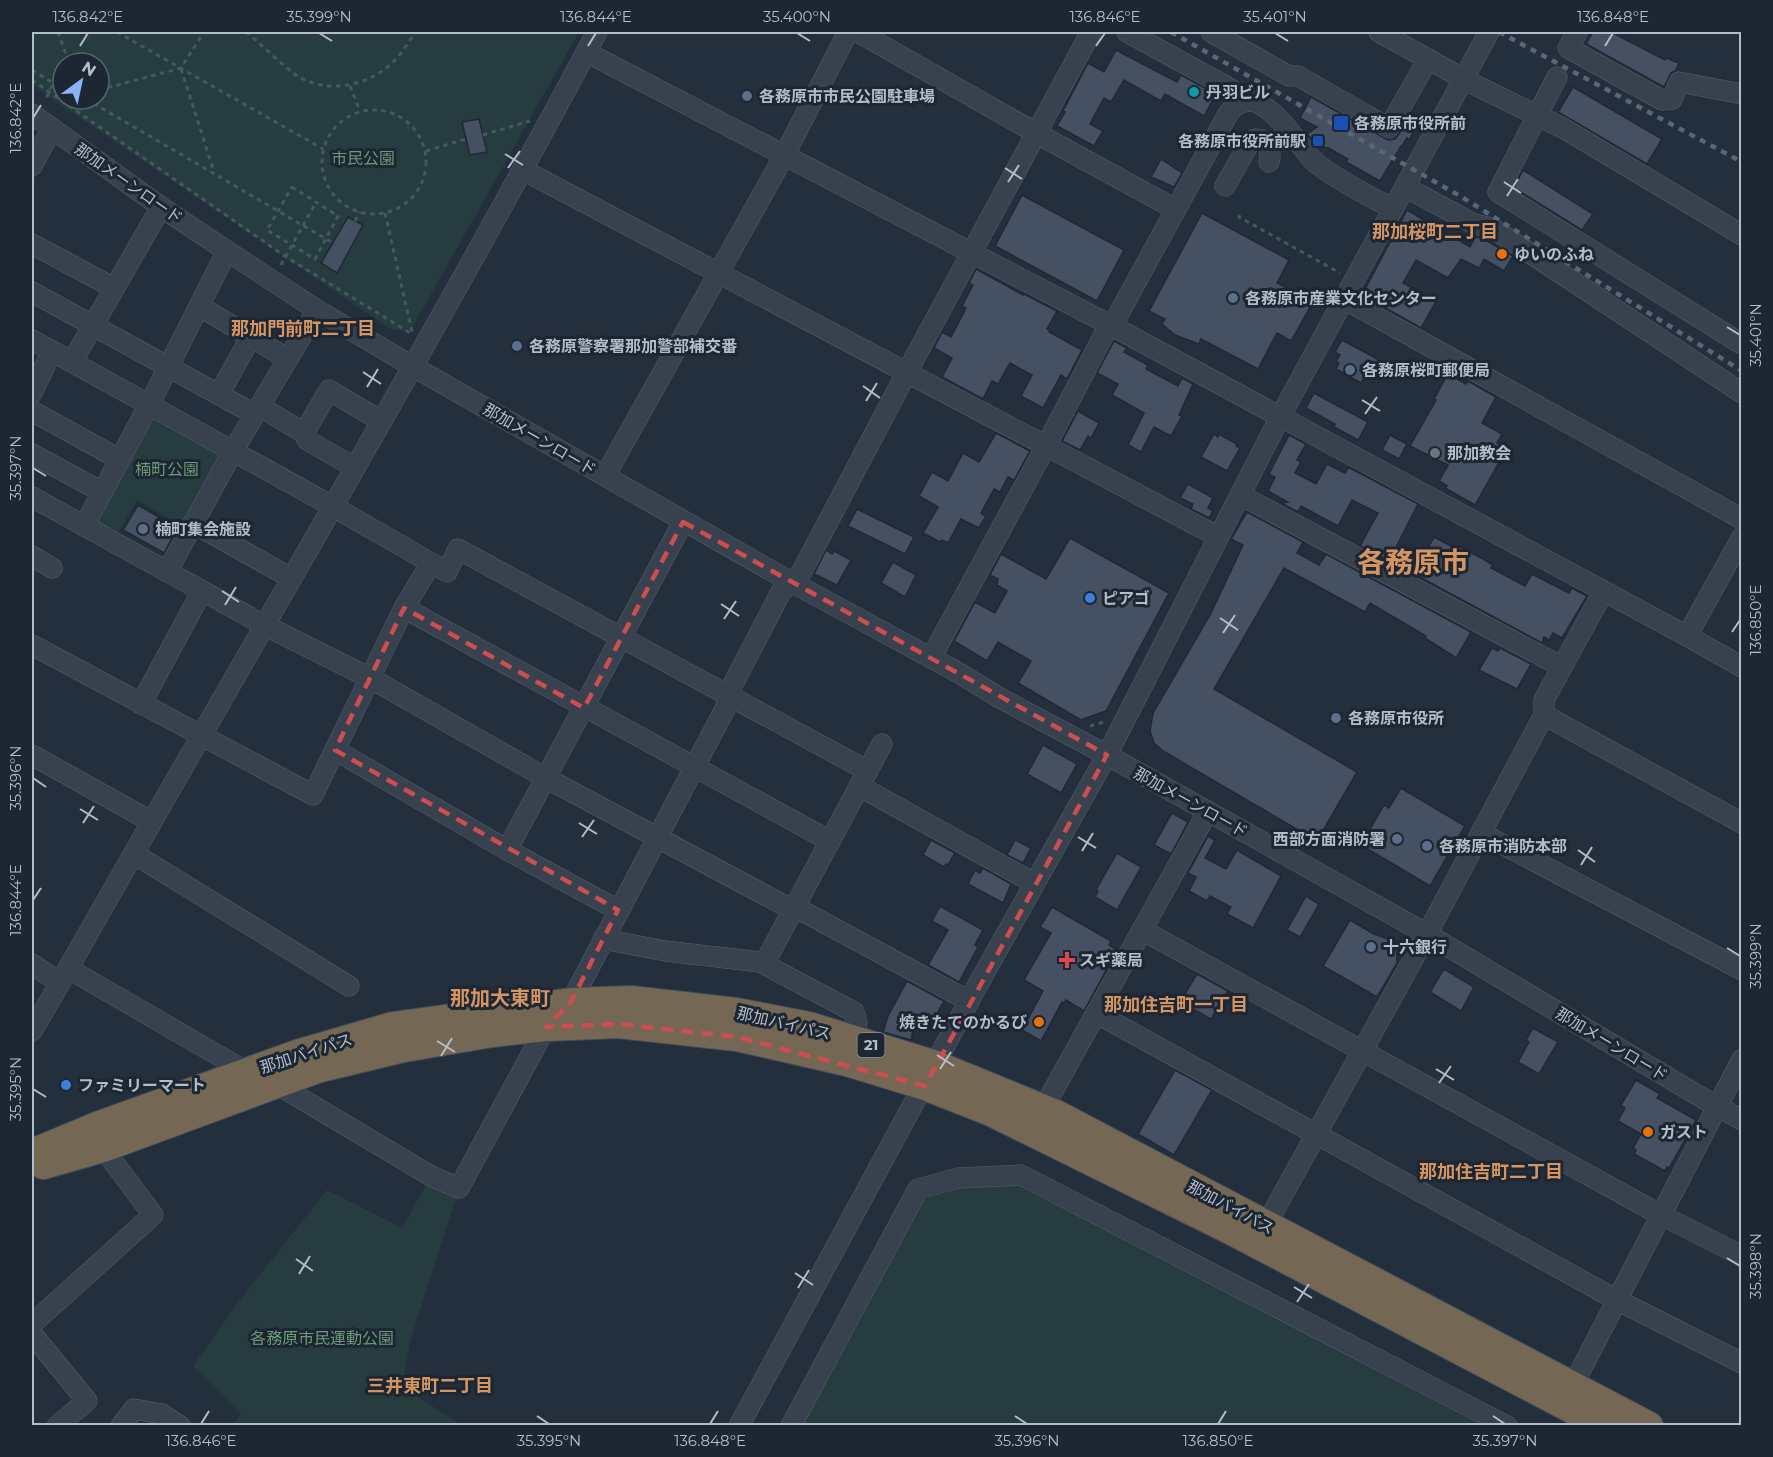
<svg xmlns="http://www.w3.org/2000/svg" width="1773" height="1457" viewBox="0 0 1773 1457" font-family="Montserrat,'Noto Sans JP',sans-serif">
<style>
.green{fill:#263c3f;fill-rule:evenodd}
.building{fill:#455162;stroke:#1f2835;stroke-width:1.5}
.lines{fill:none;stroke-linecap:round;stroke-linejoin:round}
.minor-casing{stroke:#565f6c;stroke-width:21}
.highway-casing{stroke:#434c59;stroke-width:30}
.path{stroke:#44595c;stroke-width:3;stroke-dasharray:4.5 4.5;stroke-linecap:butt}
.minor{stroke:#38414e;stroke-width:20}
.highway{stroke:#746855;stroke-width:28}
.rail{stroke:#5a6575;stroke-width:4.5;stroke-dasharray:6 6;stroke-linecap:butt}
.marked{fill:none;stroke:#ce4d50;stroke-width:4.5;stroke-dasharray:12 8;stroke-linejoin:round}
.ticks{fill:none;stroke:#b4bcc9;stroke-width:2}
.culture-dot{fill:#0f9aa8;stroke:#1d2633;stroke-width:2}
.service-dot{fill:#5c6f8a;stroke:#1d2633;stroke-width:2}
.transit-dot{fill:#1a4fb4;stroke:#1d2633;stroke-width:2}
.food-dot{fill:#e8710a;stroke:#1d2633;stroke-width:2}
.worship-dot{fill:#6b7280;stroke:#1d2633;stroke-width:2}
.shop-dot{fill:#3f7fe0;stroke:#1d2633;stroke-width:2}
.health-dot{fill:#e0444e;stroke:#1d2633;stroke-width:2}
.labels{text-anchor:middle;stroke-width:6;stroke-linejoin:round;paint-order:stroke}
.shield{fill:#1d2633;stroke:#878f9c;stroke-width:1.5}
.shield-label{font-size:15px;font-weight:bold;fill:#b4bcc9}
.poi-label{font-size:16px;font-weight:bold;fill:#b4bcc9;stroke:#1d2633;text-anchor:start}
.park-label{font-size:16px;fill:#6b9a76;stroke:#1d2633}
.street-label{font-size:16px;fill:#b4bcc9;stroke:#1d2633}
.neighbourhood-label{font-size:18px;font-weight:bold;fill:#d59563;stroke:#1d2633}
.quarter-label{font-size:20px;font-weight:bold;fill:#d59563;stroke:#1d2633}
.town-label{font-size:28px;font-weight:bold;fill:#d59563;stroke:#1d2633}
.neatline{fill:none;stroke:#b4bcc9;stroke-width:2}
.ticks-label{font-size:15px;text-anchor:middle;fill:#b4bcc9}
</style>
<rect width="100%" height="100%" fill="#242f3e"/>
<g class="green">
<path d="M32 32H579L413 326 402 331 390 329 32 85ZM63 63H99V99H63Z"/>
<polygon points="149,412 226,455 186,528 137,500 115,538 89,523"/>
<polygon points="431,1176 459,1188 410,1342 402,1386 461,1425 233,1425 241,1414 193,1366 242,1297 327,1190 402,1228"/>
<polygon points="1015,1183 1496,1426 797,1426 916,1208 933,1192 943,1187"/>
</g>
<g class="building">
<polygon points="1593,32 1611,32 1665,60 1666,58 1679,63 1676,70 1671,73 1664,87 1586,44"/>
<polygon points="1116,50 1177,82 1181,75 1216,94 1204,116 1165,94 1161,101 1124,80 1111,102 1104,98 1090,124 1103,131 1094,146 1057,126 1065,112 1063,111 1088,63 1104,72"/>
<polygon points="1573,87 1662,139 1647,164 1558,112"/>
<polygon points="1311,97 1388,140 1395,139 1399,134 1410,115 1420,120 1409,140 1407,138 1402,146 1401,146 1380,181 1346,162 1348,159 1325,146 1320,150 1318,148 1307,134 1317,127 1300,118"/>
<polygon points="479,119 487,152 470,155 462,122"/>
<polygon points="1161,159 1182,173 1174,187 1151,177"/>
<polygon points="1523,170 1593,214 1582,230 1514,188"/>
<polygon points="1022,195 1124,250 1097,301 995,246"/>
<polygon points="1407,210 1470,247 1475,237 1482,238 1513,256 1504,271 1484,259 1479,268 1461,259 1448,278 1416,260 1403,283 1436,301 1421,328 1362,295"/>
<polygon points="1202,213 1289,260 1277,283 1313,302 1291,341 1277,333 1258,369 1201,339 1199,344 1175,335 1162,324 1165,319 1149,311"/>
<polygon points="348,217 363,225 337,273 321,263"/>
<polygon points="976,269 1023,295 1024,294 1057,311 1047,329 1050,330 1049,332 1082,350 1067,379 1061,375 1043,408 1021,396 1032,375 1010,363 998,384 992,381 983,399 942,377 952,358 934,348 942,332 951,337 966,308 962,306 973,285 969,283"/>
<polygon points="1342,340 1398,370 1391,382 1369,370 1361,383 1336,369 1339,363 1336,362 1340,355 1335,352"/>
<polygon points="1114,341 1127,348 1124,352 1148,365 1146,369 1178,386 1182,378 1193,384 1179,415 1182,416 1171,436 1154,427 1141,452 1128,445 1144,413 1112,395 1118,384 1097,373"/>
<polygon points="1448,374 1466,384 1468,381 1496,397 1482,423 1502,434 1497,443 1507,448 1475,505 1445,488 1447,486 1439,481 1448,465 1410,446 1436,400 1434,399"/>
<polygon points="1314,393 1368,422 1358,440 1334,427 1335,424 1306,408"/>
<polygon points="1078,411 1099,423 1091,438 1088,436 1080,450 1062,441"/>
<polygon points="996,433 1030,451 1014,480 1008,477 1000,492 994,489 981,513 986,516 979,528 961,519 948,543 942,540 940,542 923,533 938,507 919,496 932,472 948,481 963,453 979,462"/>
<polygon points="1214,434 1218,437 1219,434 1237,444 1236,446 1240,448 1227,471 1201,457"/>
<polygon points="1289,435 1306,444 1297,460 1301,462 1295,473 1316,484 1327,464 1345,473 1348,468 1352,469 1418,504 1389,561 1360,546 1378,513 1352,500 1338,526 1301,506 1298,512 1281,503 1288,502 1268,491 1275,477 1269,474"/>
<polygon points="1390,435 1407,444 1399,459 1382,450"/>
<polygon points="1188,484 1213,498 1208,508 1213,511 1209,518 1191,509 1193,504 1180,498"/>
<polygon points="138,505 164,520 160,528 173,536 164,553 123,530"/>
<polygon points="857,509 914,537 905,554 848,526"/>
<polygon points="1247,512 1303,542 1297,553 1319,565 1326,554 1471,632 1456,658 1425,638 1426,636 1370,603 1365,612 1284,568 1214,689 1357,772 1317,841 1163,751 1154,743 1150,731 1153,713 1210,615 1243,545 1231,539"/>
<polygon points="1434,537 1457,549 1459,546 1483,559 1493,565 1491,568 1525,586 1532,574 1569,593 1572,588 1587,596 1562,638 1553,633 1549,640 1544,637 1542,643 1414,574"/>
<polygon points="1070,538 1169,593 1106,711 1081,720 1018,683 1031,661 998,642 987,661 954,641 975,602 995,613 1007,591 997,585 998,579 990,575 1001,554 1046,579"/>
<polygon points="826,550 832,554 834,551 851,560 837,585 814,574"/>
<polygon points="893,562 916,575 905,597 881,583"/>
<polygon points="1492,648 1498,651 1500,648 1531,664 1517,689 1479,670"/>
<polygon points="1043,745 1077,764 1061,793 1027,774"/>
<polygon points="1401,788 1465,826 1430,886 1361,845 1384,805 1389,808"/>
<polygon points="1172,813 1188,822 1171,854 1154,845"/>
<polygon points="1208,836 1215,840 1205,858 1226,869 1237,850 1281,876 1253,928 1227,914 1231,907 1210,896 1207,901 1189,891 1196,877 1188,873"/>
<polygon points="931,840 955,853 948,865 946,864 944,867 923,855"/>
<polygon points="1015,840 1031,848 1023,863 1007,855"/>
<polygon points="1117,853 1141,867 1117,910 1095,897 1098,891 1096,890"/>
<polygon points="983,868 1011,884 1003,903 968,884 975,870 980,873"/>
<polygon points="1306,896 1319,904 1300,937 1287,930"/>
<polygon points="940,906 983,930 975,945 978,947 959,982 928,965 948,930 932,921"/>
<polygon points="1052,907 1111,941 1109,945 1117,950 1084,1011 1066,1000 1064,1003 1062,1002 1041,1041 1022,1030 1043,991 1024,980 1051,933 1040,927"/>
<polygon points="1350,920 1374,934 1388,939 1397,950 1397,963 1377,997 1323,966"/>
<polygon points="1444,969 1474,987 1461,1011 1430,992"/>
<polygon points="1197,974 1228,991 1211,1019 1180,1002"/>
<polygon points="907,981 944,1001 928,1030 915,1022 911,1040 883,1032 888,1016"/>
<polygon points="1533,1028 1558,1042 1539,1074 1518,1062 1529,1042 1526,1040"/>
<polygon points="1175,1070 1212,1090 1174,1155 1138,1134"/>
<polygon points="1636,1080 1660,1094 1657,1098 1696,1120 1669,1168 1667,1167 1665,1171 1634,1154 1636,1150 1633,1148 1641,1134 1618,1121 1625,1108 1621,1105"/>
</g>
<g class="lines">
<g class="minor-casing">
<g id="minor">
<polyline points="858,32 1036,133 1175,209"/>
<polyline points="1127,32 1231,89 1244,102"/>
<polyline points="1211,32 1289,76 1298,76 1389,128 1428,59"/>
<polyline points="1379,32 1473,84 1563,128 1742,235"/>
<polyline points="1577,32 1568,48 1662,100 1672,99 1679,82 1742,94"/>
<polyline points="586,52 1112,326 1687,636 1742,667"/>
<polyline points="1557,77 1498,192 1740,343 1742,340"/>
<polyline points="32,114 161,207 227,251 317,310 412,366 791,582 959,673 1000,698 1107,755 1427,934 1704,1099 1742,1120"/>
<polyline points="32,166 52,128"/>
<polyline points="523,170 1217,536"/>
<path d="M1225 186 1249 144 1255 139C1268 138 1272 151 1269 162"/>
<polyline points="1405,187 1474,224 1492,228 1742,393"/>
<polyline points="32,244 114,288"/>
<polyline points="32,292 254,414"/>
<polyline points="1344,299 1742,519"/>
<polyline points="199,306 288,359"/>
<path d="M1112 326 1228 114C1258 71 1298 148 1317 164 1340 182 1368 195 1393 209"/>
<polyline points="32,340 332,506 447,572 458,549 868,771"/>
<polyline points="72,362 161,207"/>
<polyline points="32,393 52,351"/>
<polyline points="219,394 251,337"/>
<polyline points="259,406 304,433 307,440 354,467"/>
<polyline points="32,411 119,459"/>
<polyline points="304,433 329,390 381,421"/>
<polyline points="32,454 102,492"/>
<polyline points="605,476 784,156 848,32"/>
<polyline points="1240,495 1562,667"/>
<polyline points="32,497 264,625 370,678 546,778 793,910"/>
<polyline points="193,523 291,578"/>
<polyline points="84,526 149,405 227,251"/>
<polyline points="32,556 52,568"/>
<polyline points="167,572 233,451 317,310"/>
<polyline points="404,608 830,841"/>
<polyline points="1687,636 1742,537"/>
<polyline points="32,645 313,795 404,608 431,563"/>
<polyline points="931,658 1046,446 1109,325"/>
<polyline points="141,704 202,591"/>
<polyline points="1544,715 1742,823"/>
<polyline points="335,750 507,850 618,910"/>
<polyline points="32,755 152,822"/>
<polyline points="859,786 1034,883"/>
<polyline points="1481,833 1742,970"/>
<polyline points="507,850 683,522"/>
<polyline points="134,854 349,986"/>
<polyline points="795,907 969,1001"/>
<polyline points="1142,930 1661,1215 1742,1256"/>
<polyline points="603,939 665,951 760,962 854,1012 857,1023"/>
<polyline points="32,964 60,983"/>
<polyline points="764,964 882,744"/>
<polyline points="69,969 247,1072"/>
<polyline points="1096,1013 1617,1300 1742,1363"/>
<path d="M32 1031 60 983C239 666 426 353 597 32"/>
<polyline points="278,1085 431,1176 459,1188 546,1027 571,1002 726,707 732,686 781,592 801,573 907,372 1091,32"/>
<polyline points="1043,1109 1208,811"/>
<polyline points="1266,1225 1427,934 1544,715 1544,700 1603,592"/>
<polyline points="32,1324 153,1215 103,1148"/>
<polyline points="32,1334 87,1401 57,1426"/>
<polyline points="1573,1385 1742,1059"/>
<polyline points="121,1426 134,1409 162,1414 180,1426"/>
<polyline points="739,1426 981,979 1107,755 1280,417 1489,32"/>
<polyline points="791,1426 918,1189 958,1178 1021,1175 1507,1426"/>
</g>
</g>
<g class="highway-casing">
<g id="highway">
<polyline points="32,1153 97,1126 297,1054 393,1026 571,1002 631,1000 736,1012 809,1026 936,1065 1056,1114 1649,1426"/>
<polyline points="43,1165 103,1148 317,1069 404,1048 492,1033 546,1027 619,1024 737,1037 847,1062 925,1086 991,1112 1232,1231 1604,1426"/>
</g>
</g>
<g class="path">
<polyline points="58,32 69,63"/>
<polyline points="117,32 323,149"/>
<path d="M246 32C261 44 284 67 299 77 329 94 370 86 394 61 402 53 409 41 416 32"/>
<polyline points="181,69 214,172"/>
<polyline points="32,70 53,83 46,99"/>
<polyline points="32,80 286,257 412,334"/>
<polyline points="54,83 63,88"/>
<polyline points="350,86 360,111"/>
<polyline points="99,90 181,68 204,32"/>
<polyline points="86,99 333,243"/>
<circle cx="374" cy="162" r="52"/>
<polyline points="483,135 530,121"/>
<polyline points="1323,137 1326,142 1326,147"/>
<polyline points="426,151 466,139"/>
<polygon points="292,187 338,216 315,259 267,230"/>
<polyline points="385,213 412,332"/>
<polyline points="1240,215 1239,217 1340,273"/>
<polyline points="355,221 360,212"/>
<polyline points="281,265 316,202"/>
<polyline points="1090,726 1104,722"/>
</g>
<use href="#minor" class="minor"/>
<use href="#highway" class="highway"/>
<g class="rail">
<polyline points="1171,32 1460,196 1742,371"/>
<polyline points="1499,32 1742,162"/>
</g>
</g>
<path class="marked" d="M683 522 1107 755 925 1086 737 1037 619 1024 546 1027 571 1002 618 910 335 750 404 608 584 708Z"/>
<path class="ticks" d="M319 33 332 41M797 33 810 41M1275 33 1288 41M80 46 88 33M588 46 596 33M1096 46 1105 33M1605 46 1613 33M33 118 41 105M505 154 523 165M508 168 520 151M1005 168 1022 179M1008 182 1019 165M1504 182 1521 193M1507 196 1518 179M1727 327 1740 335M363 372 381 384M863 386 880 398M367 387 378 369M1362 400 1380 411M866 401 877 383M1365 414 1377 397M33 468 46 476M222 591 239 602M721 604 739 616M225 605 236 587M1220 618 1238 630M724 619 736 601M1732 632 1740 620M1223 633 1235 615M33 778 46 787M80 809 98 820M83 823 94 806M579 823 597 834M582 837 594 820M1078 837 1096 848M1578 850 1595 862M1082 851 1093 833M1581 865 1592 847M33 900 41 888M1727 948 1740 956M437 1041 455 1052M937 1055 954 1066M441 1056 452 1038M940 1069 951 1052M1436 1069 1454 1080M1439 1083 1451 1066M33 1089 46 1097M1727 1258 1740 1266M296 1259 313 1271M795 1273 813 1285M299 1274 310 1256M1294 1287 1312 1298M798 1288 809 1270M1297 1302 1309 1284M537 1416 549 1424M1015 1416 1027 1424M1493 1416 1505 1424M201 1424 209 1411M710 1424 718 1411M1218 1424 1226 1411"/>
<circle class="culture-dot" cx="1194" cy="92" r="6"/>
<g class="service-dot">
<circle cx="747" cy="96" r="6"/>
<circle cx="1233" cy="298" r="6"/>
<circle cx="517" cy="346" r="6"/>
<circle cx="1350" cy="370" r="6"/>
<circle cx="143" cy="529" r="6"/>
<circle cx="1336" cy="718" r="6"/>
<circle cx="1397" cy="839" r="6"/>
<circle cx="1427" cy="846" r="6"/>
<circle cx="1371" cy="947" r="6"/>
</g>
<g class="transit-dot">
<rect x="1333" y="115" width="16" height="16" rx="3"/>
<rect x="1312" y="135" width="12" height="12" rx="3"/>
</g>
<g class="food-dot">
<circle cx="1502" cy="254" r="6"/>
<circle cx="1039" cy="1022" r="6"/>
<circle cx="1648" cy="1132" r="6"/>
</g>
<circle class="worship-dot" cx="1435" cy="453" r="6"/>
<g class="shop-dot">
<circle cx="1090" cy="598" r="6"/>
<circle cx="66" cy="1085" r="6"/>
</g>
<path class="health-dot" d="M1064 951h6v6h6v6h-6v6h-6v-6h-6v-6h6z"/>
<g class="labels">
<rect class="shield" x="857.5" y="1033" width="27" height="24" rx="4.5"/>
<g class="shield-label">
<text x="871" y="1050">21</text>
</g>
<g class="poi-label">
<text x="1206" y="98">丹羽ビル</text>
<text x="759" y="102">各務原市市民公園駐車場</text>
<text x="1354" y="129">各務原市役所前</text>
<text x="1306" y="147" text-anchor="end">各務原市役所前駅</text>
<text x="1514" y="260">ゆいのふね</text>
<text x="1245" y="304">各務原市産業文化センター</text>
<text x="529" y="352">各務原警察署那加警部補交番</text>
<text x="1362" y="376">各務原桜町郵便局</text>
<text x="1447" y="459">那加教会</text>
<text x="155" y="535">楠町集会施設</text>
<text x="1102" y="604">ピアゴ</text>
<text x="1348" y="724">各務原市役所</text>
<text x="1385" y="845" text-anchor="end">西部方面消防署</text>
<text x="1439" y="852">各務原市消防本部</text>
<text x="1383" y="953">十六銀行</text>
<text x="1079" y="966">スギ薬局</text>
<text x="1027" y="1028" text-anchor="end">焼きたてのかるび</text>
<text x="78" y="1091">ファミリーマート</text>
<text x="1660" y="1138">ガスト</text>
</g>
<g class="park-label">
<text x="363" y="164">市民公園</text>
<text x="167" y="475">楠町公園</text>
<text x="322" y="1344">各務原市民運動公園</text>
</g>
<g class="street-label">
<text transform="translate(129 183) rotate(35)" y="6">那加メーンロード</text>
<text transform="translate(540 439) rotate(30)" y="6">那加メーンロード</text>
<text transform="translate(1191 802) rotate(29)" y="6">那加メーンロード</text>
<text transform="translate(784 1023) rotate(13)" y="6">那加バイパス</text>
<text transform="translate(1612 1044) rotate(31)" y="6">那加メーンロード</text>
<text transform="translate(306 1053) rotate(-18)" y="6">那加バイパス</text>
<text transform="translate(1231 1207) rotate(28)" y="6">那加バイパス</text>
</g>
<g class="neighbourhood-label">
<text x="1435" y="238">那加桜町二丁目</text>
<text x="303" y="335">那加門前町二丁目</text>
<text x="1176" y="1011">那加住吉町一丁目</text>
<text x="1491" y="1178">那加住吉町二丁目</text>
<text x="430" y="1392">三井東町二丁目</text>
</g>
<g class="quarter-label">
<text x="500" y="1005">那加大東町</text>
</g>
<g class="town-label">
<text x="1413" y="572">各務原市</text>
</g>
</g>
<rect width="1773" height="1457" fill="none" stroke="#1d2633" stroke-width="66"/>
<g transform="translate(81 81) rotate(33)"><circle r="28" fill="#1d2633" stroke="#59626f" stroke-width="1.5"/>
<path d="M0-4.5L10 22L0 15L-10 22Z" fill="#8ab4f8"/>
<text y="-9" font-size="16" font-weight="bold" text-anchor="middle" fill="#b4bcc9">N</text>
</g>
<rect x="33" y="33" width="1707" height="1391" class="neatline"/>
<g class="ticks-label">
<text x="88" y="22">136.842°E</text>
<text x="319" y="22">35.399°N</text>
<text x="596" y="22">136.844°E</text>
<text x="797" y="22">35.400°N</text>
<text x="1105" y="22">136.846°E</text>
<text x="1275" y="22">35.401°N</text>
<text x="1613" y="22">136.848°E</text>
<text transform="translate(16 118) rotate(-90)" y="5">136.842°E</text>
<text transform="translate(1756 335) rotate(-90)" y="5">35.401°N</text>
<text transform="translate(16 468) rotate(-90)" y="5">35.397°N</text>
<text transform="translate(1756 620) rotate(-90)" y="5">136.850°E</text>
<text transform="translate(16 778) rotate(-90)" y="5">35.396°N</text>
<text transform="translate(16 900) rotate(-90)" y="5">136.844°E</text>
<text transform="translate(1756 956) rotate(-90)" y="5">35.399°N</text>
<text transform="translate(16 1089) rotate(-90)" y="5">35.395°N</text>
<text transform="translate(1756 1266) rotate(-90)" y="5">35.398°N</text>
<text x="201" y="1446">136.846°E</text>
<text x="549" y="1446">35.395°N</text>
<text x="710" y="1446">136.848°E</text>
<text x="1027" y="1446">35.396°N</text>
<text x="1218" y="1446">136.850°E</text>
<text x="1505" y="1446">35.397°N</text>
</g>
</svg>
